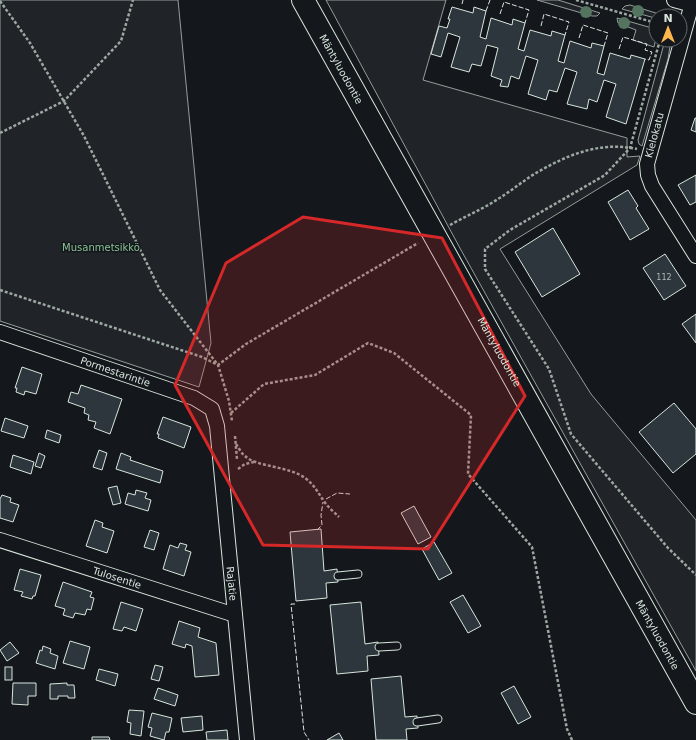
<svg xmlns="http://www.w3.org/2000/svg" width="696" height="740" viewBox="0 0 696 740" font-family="'DejaVu Sans',sans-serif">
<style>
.green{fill:#202428;stroke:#939e99}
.building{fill:#2c363c;stroke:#d8e6dc}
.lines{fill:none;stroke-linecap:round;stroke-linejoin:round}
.lane-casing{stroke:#d8e6dc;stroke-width:9}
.street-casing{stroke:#d8e6dc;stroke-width:16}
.highway-casing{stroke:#d8e6dc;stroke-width:24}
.path{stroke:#9da8a2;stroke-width:2.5;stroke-dasharray:3 2;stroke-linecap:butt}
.lane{stroke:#14181c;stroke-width:7}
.street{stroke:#14181c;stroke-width:14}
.highway{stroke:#14181c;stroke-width:22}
.fence{stroke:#d8e6dc;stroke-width:1;stroke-dasharray:5 2;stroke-linecap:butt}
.tree{fill:#55745f}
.marked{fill:#d62828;fill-opacity:0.2;stroke:#d62828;stroke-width:3;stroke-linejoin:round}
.labels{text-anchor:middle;stroke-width:3;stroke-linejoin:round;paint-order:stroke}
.number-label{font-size:8px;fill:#adbab4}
.street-label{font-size:10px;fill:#d8e6dc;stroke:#14181c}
.park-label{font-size:10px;fill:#8ac095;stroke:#14181c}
</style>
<rect width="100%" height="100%" fill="#14181c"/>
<g class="green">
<polygon points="0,0 178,0 211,343 199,387 0,321"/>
<polygon points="326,0 446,0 423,80 627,138 627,157 640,156 637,165 500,249 591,394 696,520 696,671 461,250"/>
<polygon points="537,0 558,0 600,13 597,16 592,16"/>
<polygon points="630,5 659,14 655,18 622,9 625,6"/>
<polygon points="617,18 652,28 655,30 656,38 654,47 633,40 636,30 618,23"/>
<polygon points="665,40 671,40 668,59 642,146 639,144 638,140"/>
</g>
<g class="building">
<polygon points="452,7 473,13 474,7 486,11 480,37 486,39 491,18 512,25 513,19 525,23 518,49 524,51 530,30 551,36 552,31 565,35 558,61 564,63 570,41 591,48 592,43 604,46 597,73 604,75 610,53 630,59 631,55 645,59 626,124 606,117 616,84 604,80 597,102 589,99 587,109 567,104 577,72 565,68 557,92 549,90 546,100 528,94 538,60 526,56 519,79 511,76 508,87 500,86 502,80 491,76 498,48 487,45 481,66 472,64 469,72 451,67 460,37 448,33 441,57 431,54 439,26 447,28 450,19 448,19"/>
<polygon points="695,118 696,118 696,132 691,130"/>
<polygon points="696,175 696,202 690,205 678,185"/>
<polygon points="628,190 638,206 636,208 649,229 630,240 608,202"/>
<polygon points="553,228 580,274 542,297 515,252"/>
<polygon points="665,254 686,286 664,300 643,268"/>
<polygon points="696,314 696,343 682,324"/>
<polygon points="22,367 42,374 36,394 25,391 24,395 16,392 17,388 15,388"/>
<polygon points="81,385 122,399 110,434 94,428 96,422 88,420 89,415 84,413 85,408 68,402 71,392 78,394"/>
<polygon points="674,403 696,429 696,454 673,473 639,432"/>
<polygon points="163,417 191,427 184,448 158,438 159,434 157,434"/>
<polygon points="5,418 28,426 24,438 1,431"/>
<polygon points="47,430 61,435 59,443 45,438"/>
<polygon points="99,450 107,453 102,470 93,467"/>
<polygon points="39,453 45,456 41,468 35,466"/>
<polygon points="121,453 131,457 130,460 163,471 160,483 116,469"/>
<polygon points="13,455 34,462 31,474 10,467"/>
<polygon points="117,486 121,503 113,505 108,488"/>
<polygon points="136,490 147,493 145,498 151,500 148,511 125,504 128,493 135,495"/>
<polygon points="2,495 11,498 10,502 19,505 13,522 0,518 0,499"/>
<polygon points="414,506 431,537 418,544 401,513"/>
<polygon points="95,520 103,523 102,527 114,531 107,553 86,546"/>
<polygon points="321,529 324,571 337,569 338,582 326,583 327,598 296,601 290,532"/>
<polygon points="150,530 159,533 154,550 144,547"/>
<polygon points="434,542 452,573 439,580 422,549"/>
<polygon points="180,543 187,545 185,550 191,552 184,576 163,569 170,545 178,548"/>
<polygon points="20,569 41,575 35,596 33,596 32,599 21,596 23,592 14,590"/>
<polygon points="63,582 92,592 90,597 94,598 91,610 87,609 85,615 75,613 73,618 63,615 65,609 55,606"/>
<polygon points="463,595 481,626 468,633 450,602"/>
<polygon points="121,602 143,609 136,631 124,627 122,631 113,629"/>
<polygon points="361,602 365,644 378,642 379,655 367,656 368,671 337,674 330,605"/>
<polygon points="179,621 200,628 198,637 216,643 219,675 195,677 192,646 186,644 185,648 172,644"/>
<polygon points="70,641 90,647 84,669 63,663"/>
<polygon points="10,642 19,653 7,661 0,650"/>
<polygon points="43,646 51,649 50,653 58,656 55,669 36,663 40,650 42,651"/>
<polygon points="155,665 163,667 159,681 151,679"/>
<rect x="5" y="667" width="7" height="13"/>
<polygon points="99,669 118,674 115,686 96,680"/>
<polygon points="401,676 405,717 417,716 418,728 406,729 407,740 376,740 371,679"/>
<polygon points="13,683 36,683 36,696 28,696 28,705 12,704"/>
<polygon points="67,683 67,685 74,685 75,698 68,698 68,696 58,696 58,699 50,699 50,684"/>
<polygon points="514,686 531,717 518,724 501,693"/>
<polygon points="158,688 178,695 175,706 154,699"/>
<polygon points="129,710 144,711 141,736 130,734 131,723 127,722"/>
<polygon points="152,713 172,718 169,732 166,732 164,740 150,736 152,728 148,727"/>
<polygon points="202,716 203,730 183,732 181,718"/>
<polygon points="227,730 228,740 207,740 206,732"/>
<polygon points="339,733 343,740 327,740"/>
<polygon points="92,737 109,737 110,740 92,740"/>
</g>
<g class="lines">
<g class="lane-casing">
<g id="lane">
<polyline points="338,576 358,574"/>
<polyline points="379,647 397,646"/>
<polyline points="417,722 438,719"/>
</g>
</g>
<g class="street-casing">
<g id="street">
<polyline points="674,0 696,6"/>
<polyline points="693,0 647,164 648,175 652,186 696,256"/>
<path id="s1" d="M0 332 194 398 212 409 217 426 247 740"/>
<path id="s2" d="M0 540 235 615"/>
</g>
</g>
<g class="highway-casing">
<g id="highway">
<path id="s3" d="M303 0 696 703"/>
</g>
</g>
<g class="path">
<polyline points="576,0 656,23"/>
<polyline points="0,1 30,43 84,136 160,290 218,365 246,344 418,243"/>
<polyline points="660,40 630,148 605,175 510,230 485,249 485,269 549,369 571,434 668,548 696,575"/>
<polyline points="0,133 64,101 121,41 133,0"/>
<path d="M450 225C466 216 483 209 498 199 511 191 523 181 536 173 567 155 600 141 637 149"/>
<polyline points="0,290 202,357 218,365 229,401 232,421"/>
<polyline points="231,413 264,384 315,375 368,343 394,353 471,415 468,474 532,547 567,729 572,740"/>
<polyline points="235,436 237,459"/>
<path d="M236 444C239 448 241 453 245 456 256 467 289 466 305 478 315 485 319 495 326 504 330 509 335 513 339 517"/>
<polyline points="238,469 245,464 254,462"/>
</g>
<use href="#lane" class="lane"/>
<use href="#street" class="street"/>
<use href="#highway" class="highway"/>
<g class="fence">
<polyline points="462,4 463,0"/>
<polyline points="486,11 490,0"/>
<polyline points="500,14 504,2 529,10 525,23"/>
<polyline points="541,26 544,14 569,22 565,35"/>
<polyline points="579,38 583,25 608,33 604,46"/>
<polyline points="619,49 623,37 647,44 645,50 652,52 649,60 645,59"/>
<polyline points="326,499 337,493 350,494"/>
<polyline points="317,530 322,525 321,515 323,502"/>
<polyline points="295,604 291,604 304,732 309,740"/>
</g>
</g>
<g class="tree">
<circle cx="638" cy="11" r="6"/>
<circle cx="586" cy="12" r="6"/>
<circle cx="624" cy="23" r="6"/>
</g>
<path class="marked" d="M303 217 442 238 525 396 428 549 263 545 175 385 226 263Z"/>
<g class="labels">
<g class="number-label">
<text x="664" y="280">112</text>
</g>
<g class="street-label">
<text dy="4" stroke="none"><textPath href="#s3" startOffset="79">Mäntyluodontie</textPath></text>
<text transform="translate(654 135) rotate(-75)" y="4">Kielokatu</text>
<text dy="4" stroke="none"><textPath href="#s3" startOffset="403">Mäntyluodontie</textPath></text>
<text dy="4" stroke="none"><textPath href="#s1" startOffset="122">Pormestarintie</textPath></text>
<text dy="4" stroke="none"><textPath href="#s2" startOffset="123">Tulosentie</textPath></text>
<text dy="4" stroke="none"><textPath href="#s1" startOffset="402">Rajatie</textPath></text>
<text dy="4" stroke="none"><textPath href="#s3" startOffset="727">Mäntyluodontie</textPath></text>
</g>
<g class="park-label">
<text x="101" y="251">Musanmetsikkö</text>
</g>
</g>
<g transform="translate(668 28)"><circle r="19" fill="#14181c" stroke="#626a69"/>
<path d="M0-3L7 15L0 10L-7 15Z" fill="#ffb74d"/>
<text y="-6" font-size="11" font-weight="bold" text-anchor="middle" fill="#d8e6dc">N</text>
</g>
</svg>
